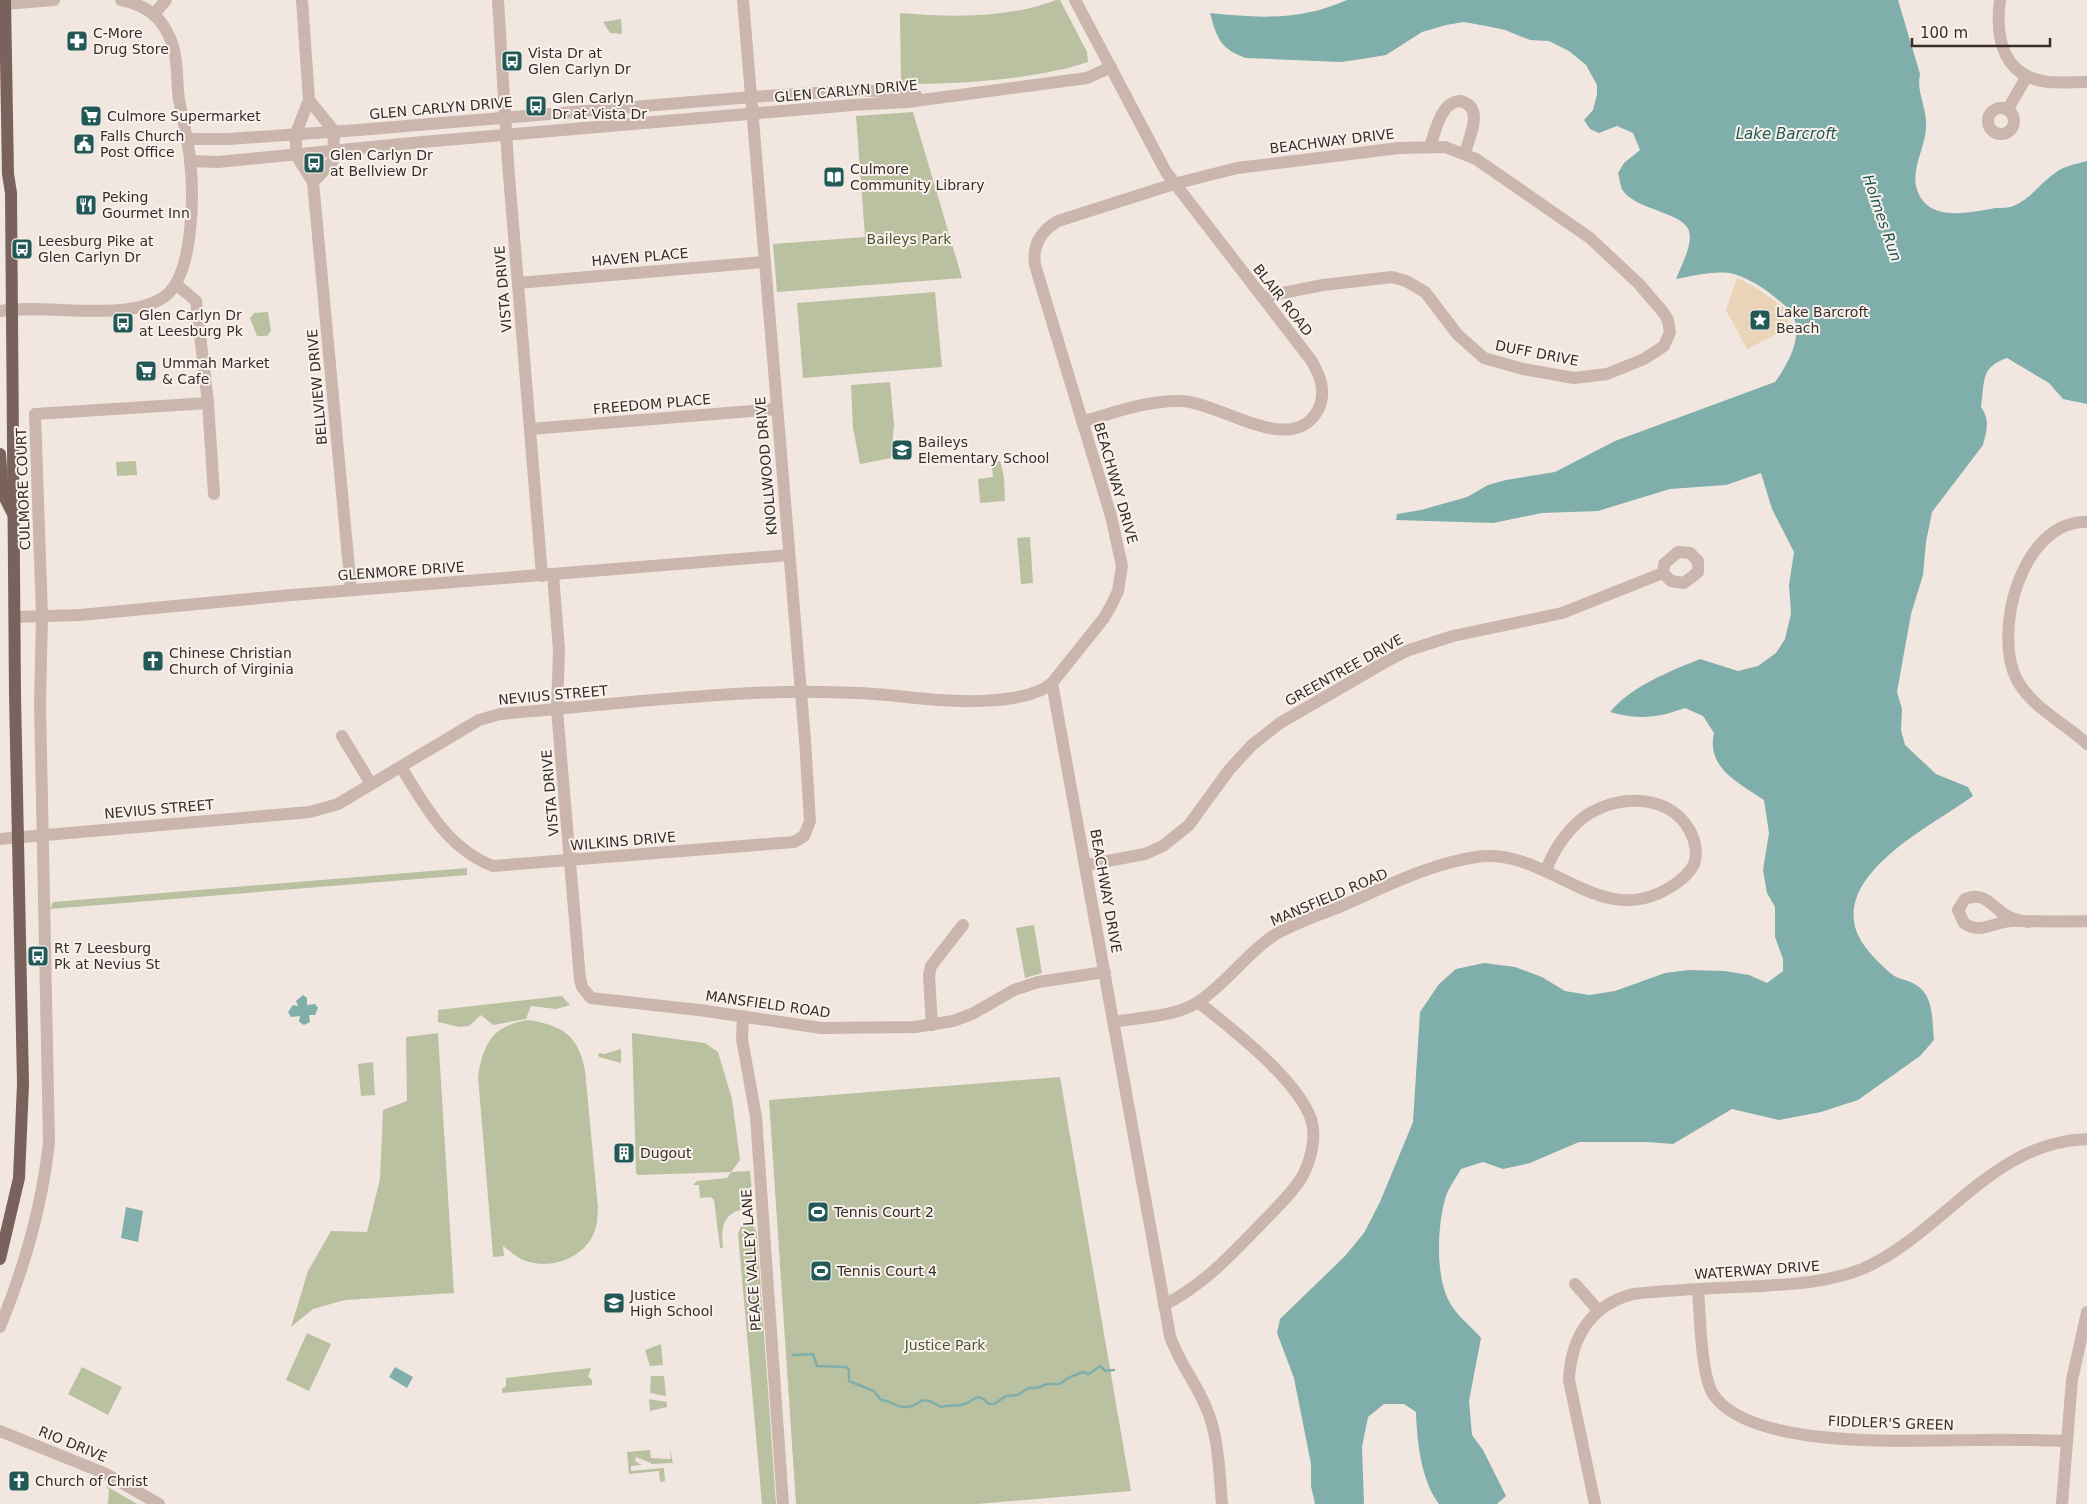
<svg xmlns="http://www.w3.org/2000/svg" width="2087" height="1504" viewBox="0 0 2087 1504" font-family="'DejaVu Sans',sans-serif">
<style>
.green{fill:#bac1a0}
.sand{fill:#ebd3b8}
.water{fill:#80aeaa}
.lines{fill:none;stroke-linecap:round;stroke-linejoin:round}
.stream{stroke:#80aeaa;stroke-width:2.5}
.minor{stroke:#cab6ac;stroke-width:12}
.major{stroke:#79625c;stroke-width:12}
.labels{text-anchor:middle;stroke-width:4;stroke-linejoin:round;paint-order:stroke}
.poi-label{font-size:14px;fill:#382d2a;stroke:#f9f2ec;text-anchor:start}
.street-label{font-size:14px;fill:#382d2a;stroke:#f9f2ec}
.park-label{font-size:14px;fill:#4c552f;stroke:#f9f2ec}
.water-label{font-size:15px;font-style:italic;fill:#225855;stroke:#f9f2ec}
</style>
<rect width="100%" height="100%" fill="#f2e7e0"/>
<g class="green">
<path d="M1056 0H1060L1087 52 1088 62C1034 80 958 84 901 84L900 13C952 17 1006 19 1056 0Z"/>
<polygon points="621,19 622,34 610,33 603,22"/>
<polygon points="913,112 962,278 777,292 773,244 865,237 856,116"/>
<polygon points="935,292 942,367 803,378 797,303"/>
<polygon points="268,312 271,331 267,336 257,336 250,318 254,313"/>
<polygon points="890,382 894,425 891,458 860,464 853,428 851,385"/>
<polygon points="136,461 137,475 117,476 116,462"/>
<polygon points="1000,461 1004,477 1005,501 980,503 978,479 993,477 992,464"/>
<polygon points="1030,537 1033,583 1021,584 1017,538"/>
<polygon points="467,868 467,875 50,909 53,902"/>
<polygon points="1034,925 1042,973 1025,978 1016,928"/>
<polygon points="562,996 570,1005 556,1009 531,1006 526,1019 493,1025 481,1015 469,1026 459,1027 438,1022 438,1010"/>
<path d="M529 1020C563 1026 578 1035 585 1070L598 1208C597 1214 598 1221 596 1227 588 1257 553 1270 526 1261 518 1259 510 1251 503 1246L504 1256 493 1257 478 1077C483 1043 493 1025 529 1020Z"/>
<polygon points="438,1033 454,1293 345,1300 313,1309 291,1327 308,1271 331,1231 367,1232 380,1179 383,1110 407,1101 406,1037"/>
<path d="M632 1033 705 1043 718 1052 732 1099 740 1160 731 1172 750 1171 753 1201 749 1208C723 1212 721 1224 723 1248H720L714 1200 711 1197 700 1198 699 1185H693L697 1181 727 1178 731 1172 638 1175 636 1173Z"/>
<polygon points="621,1049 621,1063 599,1057 598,1053 604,1054"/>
<polygon points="373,1062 375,1095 361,1096 358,1064"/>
<polygon points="1060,1077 1131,1491 977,1504 796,1504 769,1100"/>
<polygon points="749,1224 755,1228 757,1234 776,1504 762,1504 738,1234 741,1226"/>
<polygon points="307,1333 331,1344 309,1391 286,1380"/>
<polygon points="661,1344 663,1365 650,1366 645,1350"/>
<polygon points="82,1367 122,1387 108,1415 68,1394"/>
<polygon points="591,1368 588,1377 592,1380 592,1385 502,1393 502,1388 506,1387 506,1378"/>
<polygon points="651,1376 664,1376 666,1396 650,1393"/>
<polygon points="649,1399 667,1402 667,1407 650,1411"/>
<polygon points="669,1444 673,1463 651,1464 651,1463 636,1457 635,1461 642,1465 631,1466 631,1471 664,1468 665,1481 660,1482 659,1471 629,1474 627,1452 650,1450 651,1458 671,1459"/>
<polygon points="106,1486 137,1504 108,1504 109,1490"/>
</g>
<path class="sand" d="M1737 278C1757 287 1772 298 1788 312L1789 328 1747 349 1726 310Z"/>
<g class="water">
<path d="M1347 0H1898L1920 74C1916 92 1927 107 1926 126 1926 146 1912 166 1916 186 1924 221 1963 214 1990 209 1997 207 2006 209 2013 206 2031 199 2040 183 2055 173 2064 166 2076 164 2087 161V404L2063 399 2049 383 2007 358C1980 367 1985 382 1981 407 1990 420 1987 430 1983 445L1932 512 1926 542 1923 575 1911 614 1897 692 1902 709 1901 730 1905 745 1936 774 1968 787 1973 796C1935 824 1841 869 1855 927 1860 945 1876 960 1889 972 1897 980 1907 979 1916 985 1934 995 1932 1021 1934 1040L1920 1056 1858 1100 1821 1112 1779 1120 1732 1109 1673 1144 1647 1142H1579L1530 1163 1503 1169 1483 1162 1461 1169C1456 1178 1449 1187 1446 1196 1437 1225 1435 1277 1450 1303 1457 1316 1472 1327 1481 1338L1469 1401 1472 1435 1483 1450 1506 1496 1497 1504H1439C1421 1480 1417 1442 1416 1412L1404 1404H1384L1368 1417 1362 1447 1364 1504H1315L1311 1486V1464L1294 1378 1277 1333 1280 1319 1345 1256 1364 1233 1380 1202 1413 1122 1420 1012 1439 984 1456 969 1484 963 1515 967 1542 977 1565 991 1589 995 1615 991 1665 973 1689 970 1724 971 1749 975 1767 983 1783 971V959L1775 937V907L1767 893 1763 870 1769 833 1764 800C1739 783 1706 768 1714 733L1703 716 1685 708C1657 718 1639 720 1610 712 1632 686 1668 672 1700 659L1738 671 1758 666 1776 653 1785 639 1791 614 1789 585 1794 552 1772 509 1761 473 1726 485 1670 489 1598 511 1542 513 1493 523 1396 520 1397 514 1421 510 1467 497 1488 485 1506 480 1555 472 1615 441 1775 382C1787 365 1802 340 1794 318 1791 308 1775 298 1767 291 1757 284 1742 275 1729 273 1712 271 1692 276 1676 279 1681 266 1693 245 1689 231 1684 213 1638 210 1624 192 1620 188 1620 179 1618 173L1624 163 1640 150 1633 133 1617 126 1599 133 1590 129 1584 120 1593 110 1597 94V85L1586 65 1569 51 1549 41 1530 40 1505 30 1486 26 1464 22 1446 25 1422 32 1386 55 1362 59 1341 62 1246 58C1220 49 1217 38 1210 13 1259 18 1300 21 1347 0Z"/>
<polygon points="303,995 307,998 307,1005 315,1004 318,1008 315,1015 309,1015 310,1022 304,1025 299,1022 300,1016 291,1017 288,1012 293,1005 298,1006 296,1001"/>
<polygon points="126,1207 143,1211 138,1242 121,1238"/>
<polygon points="395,1367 413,1377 407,1388 389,1377"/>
</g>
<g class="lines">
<path class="stream" d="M793 1355 813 1354 817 1366 846 1367 849 1370V1381L874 1391 881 1400C890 1400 895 1407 904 1407 922 1409 915 1391 941 1407 948 1405 954 1406 961 1405 975 1403 975 1389 989 1404H994L1006 1396 1017 1395 1029 1388H1037L1047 1384H1060L1068 1378 1083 1372 1089 1374 1100 1366 1105 1371 1114 1370"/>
<g class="minor">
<polyline points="302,0 309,100 296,133 296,155 313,182 351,590"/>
<polyline points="498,0 508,163 542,576"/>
<path d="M1075 0 1166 172 1311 360C1320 375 1327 392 1318 410 1292 458 1221 403 1182 401 1148 400 1115 412 1082 422"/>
<path d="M2000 0C1995 38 2003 77 2048 82 2061 83 2074 82 2087 82"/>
<polyline points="5,4 54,0"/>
<polyline points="154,14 166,0"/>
<polyline points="309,100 334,131 333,161 313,182"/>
<circle cx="2001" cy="121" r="13"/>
<polyline points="2008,109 2027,76"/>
<polyline points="187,139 228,139 359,130 751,97 862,90 916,95"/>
<path d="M1430 146C1436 130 1441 101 1461 101 1485 108 1469 137 1465 153"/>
<polyline points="190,161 218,162 422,142 853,105 907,102 1087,78 1111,67"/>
<polyline points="518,283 764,262"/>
<polyline points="177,285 196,301 208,403 214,494"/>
<path d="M0 311C46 303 126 323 164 297 194 276 194 194 190 160 188 140 183 120 179 100 176 78 179 54 168 34 159 14 142 4 121 0"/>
<polyline points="530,429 776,409"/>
<path d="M2087 522C2022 520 1992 632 2017 680 2033 709 2064 722 2087 744"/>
<polyline points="553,575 559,650 557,710 580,979 582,987 591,998 699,1010 821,1028 915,1027 953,1021 972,1014 1014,990 1038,982 1105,972"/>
<polyline points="15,617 80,615 292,595 789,555"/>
<polyline points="342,736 371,784"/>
<path d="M401 767C425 806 448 849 493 866L794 842 804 836 810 821 805 740 743 0"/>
<path d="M0 839 310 812 338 804 479 720 500 714C637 703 779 681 916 698 949 702 1026 706 1052 683"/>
<polyline points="1086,865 1145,854 1163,846 1189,825 1229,770 1252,745 1280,723 1387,661 1409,650 1453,636 1562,613 1663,573 1671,581 1684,583 1698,572 1698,561 1690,553 1678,552 1664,564 1663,573"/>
<path d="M2028 922C2020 921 2011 919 2004 914 1991 905 1983 891 1965 899L1958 910 1964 923C1968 926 1973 928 1978 928 1990 928 2000 921 2013 921 2038 921 2062 922 2087 921"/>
<polyline points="743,1016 742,1039 756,1117 783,1504"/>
<path d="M1114 1022C1140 1017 1175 1017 1198 1002 1225 985 1245 955 1273 936 1292 924 1316 916 1337 908 1381 889 1428 864 1476 857 1548 846 1599 931 1669 888 1679 882 1689 875 1694 864 1698 854 1695 840 1690 831 1670 795 1623 794 1590 813 1570 825 1553 850 1546 871"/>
<polyline points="932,1025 929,976 931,966 963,925"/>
<polyline points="1575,1284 1598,1310"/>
<path d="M1698 1290C1700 1313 1701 1376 1713 1394 1750 1451 1917 1440 1978 1440 2007 1439 2036 1440 2065 1441"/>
<path d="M1164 1305C1202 1286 1230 1256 1259 1226 1274 1210 1291 1195 1302 1177 1311 1160 1317 1137 1311 1119 1297 1079 1231 1028 1198 1002"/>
<path d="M0 1327C25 1266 42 1207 49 1142L40 704 42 616 35 414 208 403"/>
<polyline points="0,1431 104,1473 159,1504"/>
<path d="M1222 1504C1219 1471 1219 1435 1205 1405 1195 1381 1178 1361 1170 1336L1052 683 1104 618 1112 604 1118 591 1122 566 1111 516 1035 265C1032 245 1041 231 1058 221L1174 184 1237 168 1399 148 1445 147 1476 159 1590 238 1639 284 1663 312 1668 320 1670 332 1664 346 1644 359 1607 374 1574 378 1523 369 1484 358 1458 335 1425 292 1406 281 1392 277 1323 285 1262 297"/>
<path d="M1595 1504 1569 1380C1571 1337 1591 1305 1633 1294 1676 1289 1719 1288 1762 1286 1796 1284 1829 1282 1862 1269 1943 1234 1991 1142 2087 1139"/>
<polyline points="2062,1504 2072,1380 2087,1312"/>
</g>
<g class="major">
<polyline points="0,454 3,494 13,514"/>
<polyline points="0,1259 19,1178 23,1084 15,695 11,193 8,174 5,0"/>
</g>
</g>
<defs>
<g id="pharmacy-square" transform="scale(1.125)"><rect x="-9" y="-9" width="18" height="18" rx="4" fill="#225855" stroke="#f9f2ec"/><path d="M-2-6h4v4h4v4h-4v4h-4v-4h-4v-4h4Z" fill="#fff"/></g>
<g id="bus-square" transform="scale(1.125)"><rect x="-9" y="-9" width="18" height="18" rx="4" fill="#225855" stroke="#f9f2ec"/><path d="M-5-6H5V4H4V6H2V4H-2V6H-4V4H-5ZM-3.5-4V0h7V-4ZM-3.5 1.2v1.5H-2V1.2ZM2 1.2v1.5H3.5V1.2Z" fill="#fff"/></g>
<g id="supermarket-square" transform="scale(1.125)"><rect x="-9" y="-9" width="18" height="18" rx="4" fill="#225855" stroke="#f9f2ec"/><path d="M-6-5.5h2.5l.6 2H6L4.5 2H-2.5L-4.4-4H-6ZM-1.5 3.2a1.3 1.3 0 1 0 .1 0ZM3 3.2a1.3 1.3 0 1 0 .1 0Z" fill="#fff"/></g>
<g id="civic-square" transform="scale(1.125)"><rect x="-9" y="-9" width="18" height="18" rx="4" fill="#225855" stroke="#f9f2ec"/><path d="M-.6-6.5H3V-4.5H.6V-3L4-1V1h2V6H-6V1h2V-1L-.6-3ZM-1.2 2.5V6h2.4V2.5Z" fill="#fff"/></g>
<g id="library-square" transform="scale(1.125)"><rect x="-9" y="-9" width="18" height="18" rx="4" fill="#225855" stroke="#f9f2ec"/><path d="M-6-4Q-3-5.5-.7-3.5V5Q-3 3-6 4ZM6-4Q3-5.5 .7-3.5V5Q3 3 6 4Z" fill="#fff"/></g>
<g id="restaurant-square" transform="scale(1.125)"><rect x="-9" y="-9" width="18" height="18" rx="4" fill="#225855" stroke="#f9f2ec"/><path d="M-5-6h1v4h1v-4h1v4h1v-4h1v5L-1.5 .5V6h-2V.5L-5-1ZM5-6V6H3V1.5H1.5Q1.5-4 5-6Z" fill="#fff"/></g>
<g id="sight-square" transform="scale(1.125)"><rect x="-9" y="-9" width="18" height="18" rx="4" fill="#225855" stroke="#f9f2ec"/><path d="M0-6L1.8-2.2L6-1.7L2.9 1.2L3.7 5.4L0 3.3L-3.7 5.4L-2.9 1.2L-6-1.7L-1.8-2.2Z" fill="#fff"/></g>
<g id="school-square" transform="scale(1.125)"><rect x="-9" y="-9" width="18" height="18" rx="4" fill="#225855" stroke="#f9f2ec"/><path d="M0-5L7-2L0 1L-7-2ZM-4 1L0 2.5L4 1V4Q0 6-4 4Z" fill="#fff"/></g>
<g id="church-square" transform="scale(1.125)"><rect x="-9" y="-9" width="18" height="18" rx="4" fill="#225855" stroke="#f9f2ec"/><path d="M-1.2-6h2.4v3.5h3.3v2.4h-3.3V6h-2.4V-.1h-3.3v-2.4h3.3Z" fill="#fff"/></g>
<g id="building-square" transform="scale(1.125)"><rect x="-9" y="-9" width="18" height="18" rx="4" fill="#225855" stroke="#f9f2ec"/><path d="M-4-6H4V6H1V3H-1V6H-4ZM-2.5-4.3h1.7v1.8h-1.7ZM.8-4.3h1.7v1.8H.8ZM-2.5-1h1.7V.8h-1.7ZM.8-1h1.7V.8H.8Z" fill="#fff"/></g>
<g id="stadium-square" transform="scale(1.125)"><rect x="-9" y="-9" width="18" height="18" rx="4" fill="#225855" stroke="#f9f2ec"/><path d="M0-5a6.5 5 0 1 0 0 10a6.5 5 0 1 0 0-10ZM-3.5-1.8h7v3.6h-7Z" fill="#fff"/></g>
</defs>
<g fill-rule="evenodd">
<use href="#pharmacy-square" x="77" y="41"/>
<use href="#bus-square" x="512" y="61"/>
<use href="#bus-square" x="536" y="106"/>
<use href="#supermarket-square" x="91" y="116"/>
<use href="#civic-square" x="84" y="144"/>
<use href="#bus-square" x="314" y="163"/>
<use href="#library-square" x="834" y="177"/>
<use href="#restaurant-square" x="86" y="205"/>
<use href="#bus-square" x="22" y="249"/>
<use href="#sight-square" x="1760" y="320"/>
<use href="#bus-square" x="123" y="323"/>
<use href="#supermarket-square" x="146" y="371"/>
<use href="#school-square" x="902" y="450"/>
<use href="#church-square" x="153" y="661"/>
<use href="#bus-square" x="38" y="956"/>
<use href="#building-square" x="624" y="1153"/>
<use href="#stadium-square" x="818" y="1212"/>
<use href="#stadium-square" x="821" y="1271"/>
<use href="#school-square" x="614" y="1303"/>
<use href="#church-square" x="19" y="1481"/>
</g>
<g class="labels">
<g class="poi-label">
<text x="93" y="38">C-More<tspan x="93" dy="16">Drug Store</tspan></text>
<text x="528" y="58">Vista Dr at<tspan x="528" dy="16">Glen Carlyn Dr</tspan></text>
<text x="552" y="103">Glen Carlyn<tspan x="552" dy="16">Dr at Vista Dr</tspan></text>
<text x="107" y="121">Culmore Supermarket</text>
<text x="100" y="141">Falls Church<tspan x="100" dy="16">Post Office</tspan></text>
<text x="330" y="160">Glen Carlyn Dr<tspan x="330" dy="16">at Bellview Dr</tspan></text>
<text x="850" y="174">Culmore<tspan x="850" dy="16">Community Library</tspan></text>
<text x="102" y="202">Peking<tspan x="102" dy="16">Gourmet Inn</tspan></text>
<text x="38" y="246">Leesburg Pike at<tspan x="38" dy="16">Glen Carlyn Dr</tspan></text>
<text x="1776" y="317">Lake Barcroft<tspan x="1776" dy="16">Beach</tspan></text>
<text x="139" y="320">Glen Carlyn Dr<tspan x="139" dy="16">at Leesburg Pk</tspan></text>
<text x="162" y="368">Ummah Market<tspan x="162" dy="16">&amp; Cafe</tspan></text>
<text x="918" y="447">Baileys<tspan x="918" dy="16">Elementary School</tspan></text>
<text x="169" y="658">Chinese Christian<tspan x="169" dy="16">Church of Virginia</tspan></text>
<text x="54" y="953">Rt 7 Leesburg<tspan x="54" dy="16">Pk at Nevius St</tspan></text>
<text x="640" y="1158">Dugout</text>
<text x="834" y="1217">Tennis Court 2</text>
<text x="837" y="1276">Tennis Court 4</text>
<text x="630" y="1300">Justice<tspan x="630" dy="16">High School</tspan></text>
<text x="35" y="1486">Church of Christ</text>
</g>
<g class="street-label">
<text transform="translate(846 91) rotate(-5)" y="5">GLEN CARLYN DRIVE</text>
<text transform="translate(441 108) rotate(-5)" y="5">GLEN CARLYN DRIVE</text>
<text transform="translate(1332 141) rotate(-7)" y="5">BEACHWAY DRIVE</text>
<text transform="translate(640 257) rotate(-5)" y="5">HAVEN PLACE</text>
<text transform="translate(503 289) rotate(-95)" y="5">VISTA DRIVE</text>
<text transform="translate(1283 300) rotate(52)" y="5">BLAIR ROAD</text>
<text transform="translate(1537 353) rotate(11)" y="5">DUFF DRIVE</text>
<text transform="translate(317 387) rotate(-95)" y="5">BELLVIEW DRIVE</text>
<text transform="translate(652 404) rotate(-5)" y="5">FREEDOM PLACE</text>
<text transform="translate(766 466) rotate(-95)" y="5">KNOLLWOOD DRIVE</text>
<text transform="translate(1116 483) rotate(74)" y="5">BEACHWAY DRIVE</text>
<text transform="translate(23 489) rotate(-92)" y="5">CULMORE COURT</text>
<text transform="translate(401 571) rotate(-4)" y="5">GLENMORE DRIVE</text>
<text transform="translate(1344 670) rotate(-29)" y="5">GREENTREE DRIVE</text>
<text transform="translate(553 695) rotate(-5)" y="5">NEVIUS STREET</text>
<text transform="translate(550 793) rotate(-95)" y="5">VISTA DRIVE</text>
<text transform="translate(159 809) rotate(-5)" y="5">NEVIUS STREET</text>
<text transform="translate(623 841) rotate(-5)" y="5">WILKINS DRIVE</text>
<text transform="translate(1106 891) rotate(80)" y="5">BEACHWAY DRIVE</text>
<text transform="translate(1329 897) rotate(-23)" y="5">MANSFIELD ROAD</text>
<text transform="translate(768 1004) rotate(8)" y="5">MANSFIELD ROAD</text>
<text transform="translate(751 1260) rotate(-94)" y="5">PEACE VALLEY LANE</text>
<text transform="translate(1757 1270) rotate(-4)" y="5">WATERWAY DRIVE</text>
<text transform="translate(1891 1423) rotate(2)" y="5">FIDDLER'S GREEN</text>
<text transform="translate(73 1444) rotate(22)" y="5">RIO DRIVE</text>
</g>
<g class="park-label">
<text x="909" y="244">Baileys Park</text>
<text x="945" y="1350">Justice Park</text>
</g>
<g class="water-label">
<text x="1786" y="139">Lake Barcroft</text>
<text transform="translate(1882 218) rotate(71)" y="5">Holmes Run</text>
</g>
</g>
<path d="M1912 38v8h138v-8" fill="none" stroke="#382d2a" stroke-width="2.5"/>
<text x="1920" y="38" font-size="15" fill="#382d2a" stroke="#f9f2ec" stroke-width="4" paint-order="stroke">100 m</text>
</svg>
